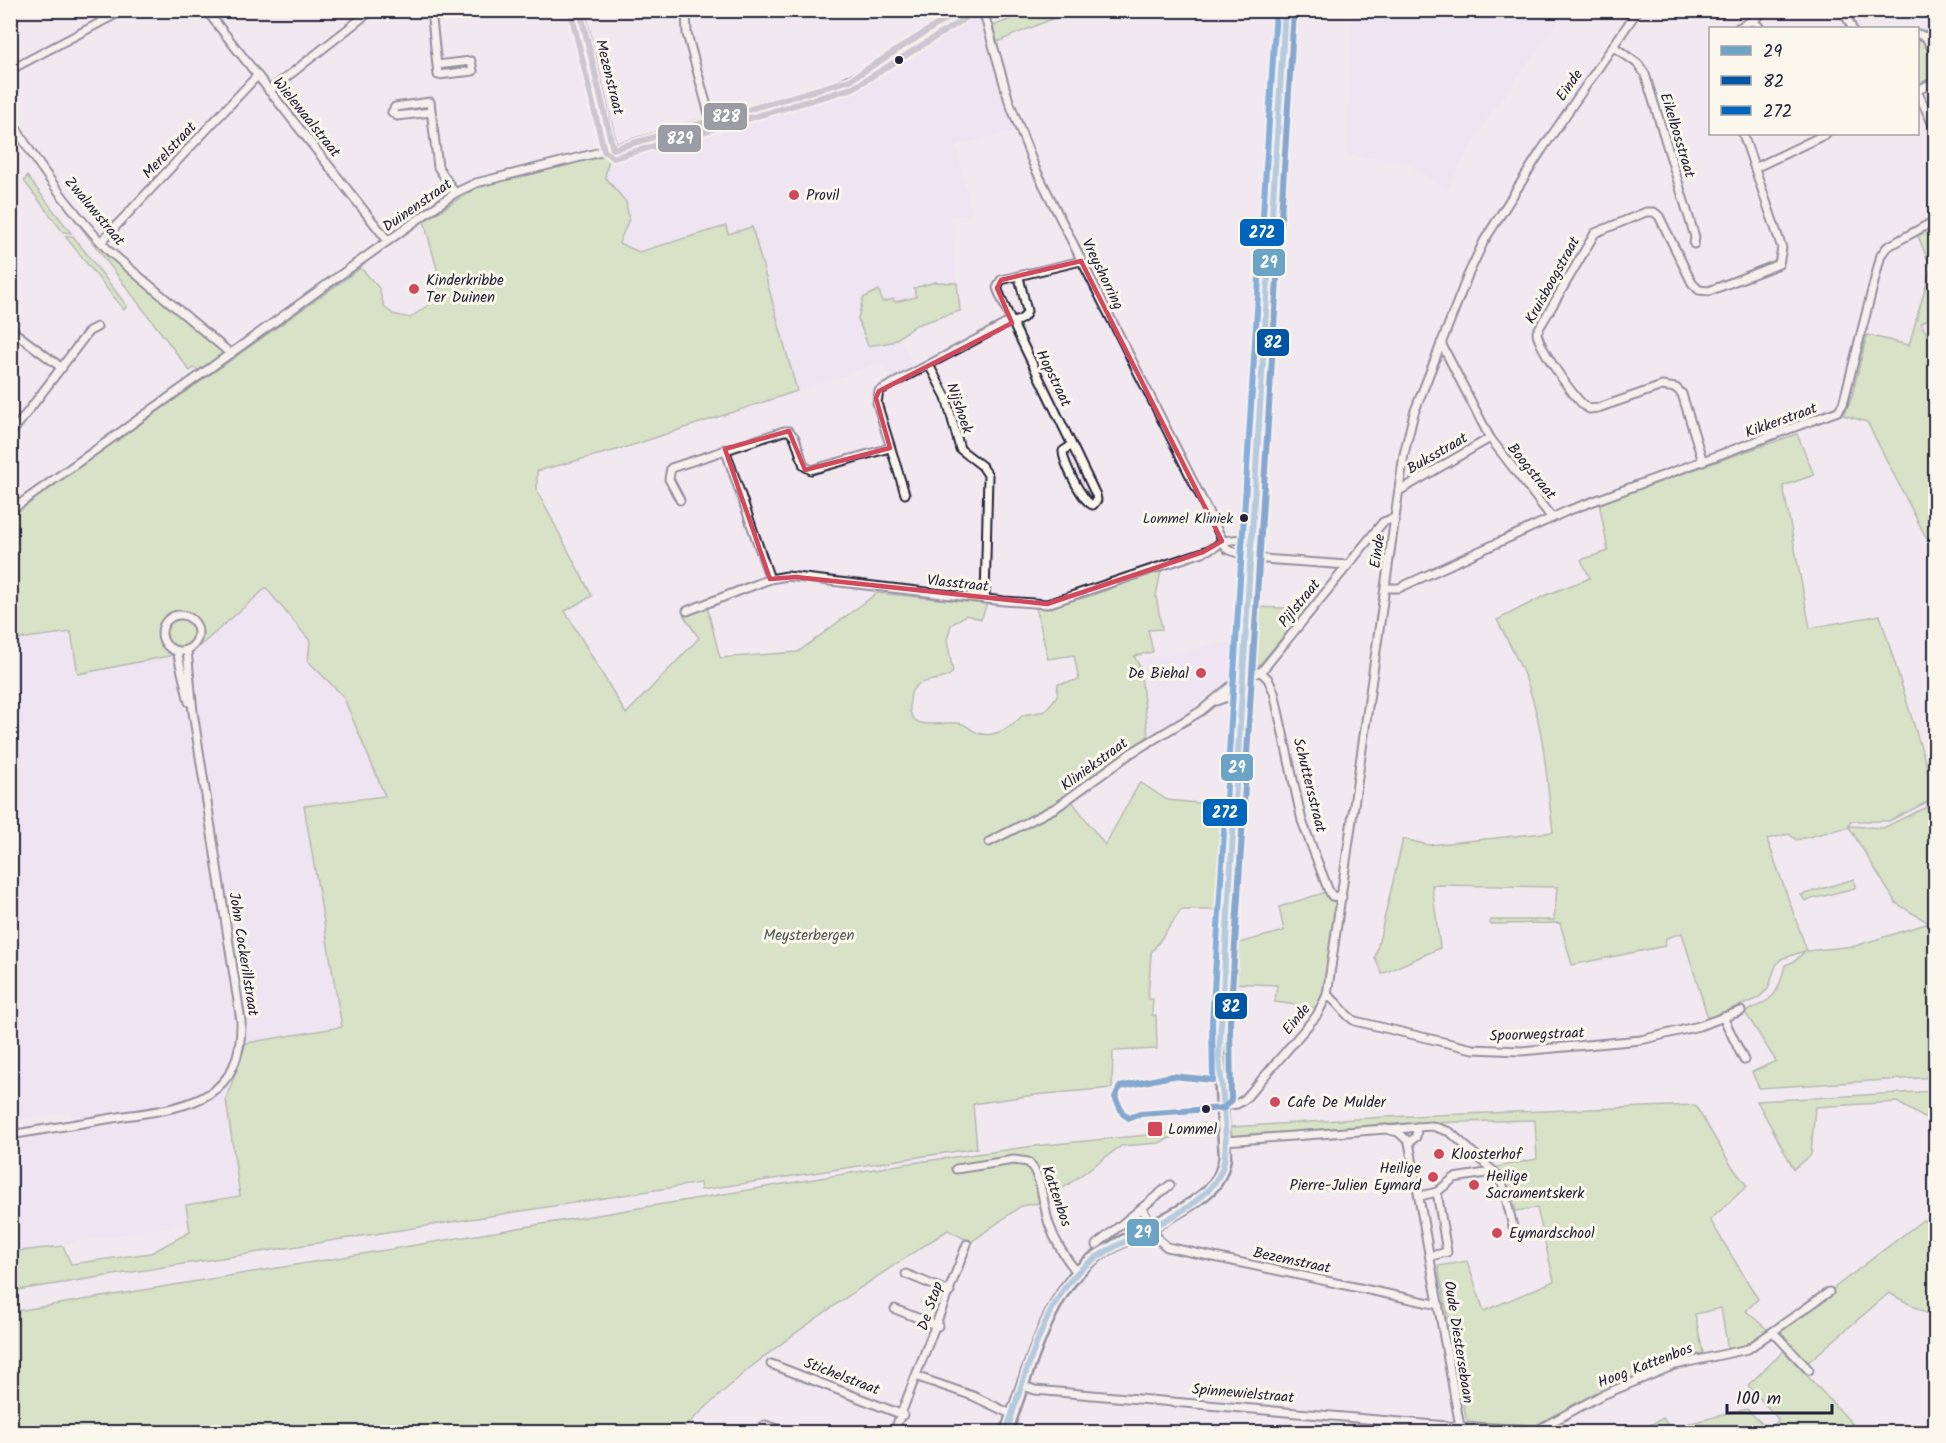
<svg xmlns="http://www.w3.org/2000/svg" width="1946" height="1443" viewBox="0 0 1946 1443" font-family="Kalam,sans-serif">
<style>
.built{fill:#ecdff3}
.green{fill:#b8da94;stroke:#6d7e68;stroke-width:1.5;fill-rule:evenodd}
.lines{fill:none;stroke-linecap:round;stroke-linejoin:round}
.street-casing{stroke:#22223b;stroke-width:11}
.secondary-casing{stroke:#22223b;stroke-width:15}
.street{stroke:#fbf7ec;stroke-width:7}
.secondary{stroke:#fbf7ec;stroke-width:10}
.bus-1-casing{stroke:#fbf7ec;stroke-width:10}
.bus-2-casing{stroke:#fbf7ec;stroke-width:10}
.bus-3-casing{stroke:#fbf7ec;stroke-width:10}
.bus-4-casing{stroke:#fbf7ec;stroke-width:10}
.bus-5-casing{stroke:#fbf7ec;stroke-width:10}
.bus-1{stroke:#6ba4c6;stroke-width:6}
.bus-2{stroke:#0056a4;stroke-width:6}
.bus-3{stroke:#0065bd;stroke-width:6}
.bus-4{stroke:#9c9ca7;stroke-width:6}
.bus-5{stroke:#9c9ca7;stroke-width:6}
.marked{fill:none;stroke:#d1495b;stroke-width:4.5;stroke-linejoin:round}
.bus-dot{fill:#22223b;stroke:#fbf7ec;stroke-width:2}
.poi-dot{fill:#d1495b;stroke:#fbf7ec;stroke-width:2}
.labels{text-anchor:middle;stroke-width:6;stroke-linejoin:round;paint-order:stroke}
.bus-label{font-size:14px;fill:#22223b;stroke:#fbf7ec;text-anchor:end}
.street-label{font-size:15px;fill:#22223b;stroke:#fbf7ec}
.poi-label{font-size:15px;fill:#22223b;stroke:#fbf7ec;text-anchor:start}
.park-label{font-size:15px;fill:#4f5956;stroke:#fbf7ec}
.line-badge{stroke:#fbf7ec;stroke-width:2}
.badge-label{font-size:16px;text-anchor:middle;font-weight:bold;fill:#fff}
</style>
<rect width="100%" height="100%" fill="#f2e9f0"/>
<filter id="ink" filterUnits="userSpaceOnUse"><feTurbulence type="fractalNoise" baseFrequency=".0167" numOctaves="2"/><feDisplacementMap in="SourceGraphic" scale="12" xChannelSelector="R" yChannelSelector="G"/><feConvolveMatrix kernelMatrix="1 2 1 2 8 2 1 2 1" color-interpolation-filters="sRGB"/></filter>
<g filter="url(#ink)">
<g class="built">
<polygon points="973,11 979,16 1015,131 957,146 972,214 951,218 960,311 916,325 900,338 914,367 890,380 883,363 797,391 752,227 728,234 726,226 639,252 619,243 605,177 610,154 848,86 869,76"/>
<polygon points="1332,11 1566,11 1487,120 1447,190 1406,163 1346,155 1352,12"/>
<polygon points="266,588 310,641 308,661 343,696 385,796 342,1027 237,1069 226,1099 240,1196 186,1205 189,1224 11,1252 11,1143 75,1131 70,1112 11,1121 10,640 71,632 78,674 194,651"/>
<polygon points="1240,639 1239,663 1229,681 1204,703 1145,741 1148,736 1140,667 1144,665 1142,659"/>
</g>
<g class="green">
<polygon points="1031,11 1071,11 997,42 993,26"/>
<path d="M1918 36C1930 44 1936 64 1935 78L1918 88Z"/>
<path d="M610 154 605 177 626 202 629 219 619 243 639 252 726 226 728 234 752 227 797 391 624 448 537 471V491L592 596 565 611 626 714 699 638 684 616 707 607 720 658 798 652 877 593 987 604 981 619 966 615 951 625 947 640 953 672C941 686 913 673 910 699 905 735 939 721 957 723 966 723 970 730 978 733 994 739 1013 726 1023 715L1045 711 1057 696 1058 684 1079 680 1074 655 1048 659 1036 607 1084 598 1161 571 1156 596 1162 629 1148 630 1153 652 1134 656 1140 667 1148 736 1068 796 1105 845 1140 782 1167 800 1229 806 1222 910H1181L1151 953 1148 999H1153L1152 1015H1156L1157 1049 1113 1051 1112 1088 1034 1095 973 1104 977 1148 701 1190 700 1183 11 1291V1252L63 1246 71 1264 151 1253 190 1232 186 1205 240 1196 226 1099 246 1043 342 1027 304 806 385 796 343 696 308 661 310 641 266 588 194 651 78 674 71 632 11 640 10 516 361 268 379 288 384 307 393 314 410 318 430 304 441 284 424 221 476 188Z"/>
<polygon points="34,161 116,261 219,348 222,354 199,370 194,368 190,371 33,164"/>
<polygon points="27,176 71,233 63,232 24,181"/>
<path d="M1935 227V315L1921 323C1926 334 1940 353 1936 365 1933 372 1929 378 1929 388L1936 396 1935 555 1867 422 1843 415 1851 400 1867 335 1909 345 1931 268 1918 236Z"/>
<polygon points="65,236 73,236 127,306 124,310"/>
<polygon points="935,282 957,283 960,311 916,325 892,342 868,346 858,319 863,298 879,290 882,302 893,299 895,302 916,297 914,288"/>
<path d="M1797 434 1814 475 1783 486 1810 628 1880 615 1935 793V798L1889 821H1850L1849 826 1883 828 1935 803V1077L1759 1088 1752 1072 1776 1061 1745 1012C1773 999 1778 997 1785 965L1795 961 1805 951 1781 959 1776 965 1768 989 1757 999 1708 1018 1682 933 1666 938 1665 946 1572 965 1560 923 1490 924 1491 920H1554L1557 887 1432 885 1440 948 1382 974 1375 958 1403 839 1429 845 1553 832C1547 786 1545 735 1530 691 1522 666 1509 643 1497 620L1546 595 1590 578 1581 560 1608 551 1599 502ZM1849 827 1896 903 1929 923 1855 946 1807 951 1767 839 1789 834 1796 840Z"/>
<polygon points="1253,607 1307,609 1254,671 1249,668"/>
<polygon points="1854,879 1855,888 1805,901 1801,895"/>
<polygon points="1326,892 1337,905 1324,992 1317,1008 1275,1002 1277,985 1229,983 1231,945 1284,931 1279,907"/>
<polygon points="1935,1091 1935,1124 1897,1102 1815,1107 1811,1155 1794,1169 1757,1101"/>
<path d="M1695 1105 1731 1165 1747 1186 1710 1220 1758 1299 1746 1311 1769 1331 1748 1345 1728 1350 1721 1308 1695 1314 1703 1353C1646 1370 1592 1395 1540 1425L1531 1426 1471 1423 1466 1418 1438 1266 1467 1261 1484 1311 1554 1281 1537 1208 1516 1211 1511 1191 1497 1167 1537 1159 1535 1120 1390 1124 1232 1136 1231 1127 1385 1117Z"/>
<path d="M1219 1128V1133L1175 1136 1159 1143 1121 1146 1044 1202 1021 1206 971 1242 948 1230C881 1274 814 1317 751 1367 726 1388 703 1411 679 1432H11V1312L911 1163 1034 1146Z"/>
<polygon points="1923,1220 1935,1227 1935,1318 1889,1293 1806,1364 1779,1330"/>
<polygon points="1784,1351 1860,1432 1637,1432 1663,1418 1670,1428 1747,1409 1768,1430 1779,1420 1748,1385"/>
</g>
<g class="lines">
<g class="street-casing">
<g id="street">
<polyline points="206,10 388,241"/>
<polyline points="431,10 438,75 473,71 471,61 437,65"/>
<polyline points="580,10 613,149"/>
<polyline points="686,10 687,34 711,121"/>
<polyline points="983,10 1009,101 1035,168 1227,549 1250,558 1348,565"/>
<polyline points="1843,10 1852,28"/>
<polyline points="1754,20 1765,10"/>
<polyline points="1738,28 1753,20 1760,28"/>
<polyline points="1918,34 1926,37 1936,57"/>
<polyline points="1613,46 1638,64 1645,74 1695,237 1694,244"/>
<polyline points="10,70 124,10"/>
<polyline points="1918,90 1936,81"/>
<polyline points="269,91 372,10"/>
<polyline points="1918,93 1936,131"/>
<polyline points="431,112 397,116 392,112 395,107 430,102 438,167 455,193"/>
<path d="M10 117C36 165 72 211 109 251L231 354"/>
<polyline points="1755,168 1826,134"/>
<polyline points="101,242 257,76"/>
<path d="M1019 277 1027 311C1026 317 1018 323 1011 321L997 288 1001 280 1081 261"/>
<path d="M1015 322V328L1072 445 1096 495 1097 500 1093 505C1083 503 1063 462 1063 451L1072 445"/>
<polyline points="10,329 62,368"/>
<polyline points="1441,343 1490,438 1552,518"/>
<polyline points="929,365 946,397 960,449 982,466 988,475 985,599"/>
<polyline points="10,435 89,331 97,327"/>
<polyline points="725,449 770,579"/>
<path d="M1703 462 1682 394 1676 388 1662 386 1598 408 1589 409C1576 402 1537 345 1537 332L1595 233 1646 212H1654L1659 216 1692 283 1699 290 1709 291 1779 264 1782 248 1743 134"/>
<polyline points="1399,491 1490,438"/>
<polyline points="905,494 877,403 879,391 1011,321"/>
<polyline points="680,500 669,479 671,468 784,431 789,431 795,438 804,466 811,470 890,448"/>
<polyline points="10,511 455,193 476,183 613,149 837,85 864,73 961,10"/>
<polyline points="1222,541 1252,538"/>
<polyline points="1386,588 1399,588 1567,511 1838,411 1843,404 1881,255 1887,247 1936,220"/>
<polyline points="687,611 770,579 787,576 1004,601 1047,604 1203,552 1215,547 1222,541"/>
<circle cx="180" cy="633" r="18"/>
<polyline points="177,651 189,702"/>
<polyline points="1261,672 1268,679 1274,692 1302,821 1328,889 1332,896 1342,897"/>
<polyline points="1216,701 1242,692"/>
<polyline points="989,842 1057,807 1131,753 1201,711 1243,676 1261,672 1383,522 1395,518"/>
<path d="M1327 995C1339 1002 1344 1015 1355 1021L1473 1049 1521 1051 1641 1040 1699 1026 1741 1011"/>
<polyline points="1723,1017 1744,1060"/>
<polyline points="1223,1106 1237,1104 1245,1099 1317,1015 1327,995 1404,454 1414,413 1468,275 1484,241 1541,151 1638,10"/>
<polyline points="1390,1130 1417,1127"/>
<path d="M10 1135C47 1129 83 1123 119 1117 183 1107 243 1104 241 1021L193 712 187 650"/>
<polyline points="1225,1141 1386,1129 1398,1132 1409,1142 1461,1432"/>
<polyline points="1409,1142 1416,1137 1417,1127 1432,1126 1450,1132 1492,1170 1503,1185 1513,1227"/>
<path d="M956 1169 1014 1160 1028 1162C1042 1175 1043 1206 1049 1224 1055 1241 1065 1258 1077 1272"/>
<polyline points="1437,1192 1454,1178 1486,1173 1492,1170"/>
<polyline points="1420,1196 1437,1192 1447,1252 1431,1256"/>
<polyline points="1142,1208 1159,1240 1167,1247 1439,1305"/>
<polyline points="1096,1245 1170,1185"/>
<polyline points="906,1274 950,1292"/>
<polyline points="895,1309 938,1326"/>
<polyline points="1773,1332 1809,1370"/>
<polyline points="771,1364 903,1415"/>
<polyline points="918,1377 973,1396 1013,1415"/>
<polyline points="1024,1386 1035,1390 1447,1426 1537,1430 1600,1396 1675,1365 1748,1349 1829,1292"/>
<polyline points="758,1432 765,1425 789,1432"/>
<polyline points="894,1432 967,1244"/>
</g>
</g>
<g class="secondary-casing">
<path id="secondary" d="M1006 1432C1026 1381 1048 1289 1094 1258 1125 1236 1193 1211 1215 1184 1221 1176 1223 1167 1225 1158L1219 1056 1221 1023 1285 10"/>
</g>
<use href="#street" class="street"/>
<use href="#secondary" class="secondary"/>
<g class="bus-1-casing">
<path id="bus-1" d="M1006 1432C1024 1382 1041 1309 1079 1271 1116 1235 1215 1214 1224 1161 1229 1137 1221 1083 1219 1056L1285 10"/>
</g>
<g class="bus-2-casing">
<polyline id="bus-2" points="1213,1080 1172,1076 1120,1087 1115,1097 1123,1114 1129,1118 1140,1114 1224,1108 1231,1101 1230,1023 1294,11"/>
</g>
<g class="bus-3-casing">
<polyline id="bus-3" points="1213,1080 1212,1022 1276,10"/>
</g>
<g class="bus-4-casing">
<polyline id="bus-4" points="580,10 613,149 850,80 960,10"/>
</g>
<g class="bus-5-casing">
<polyline id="bus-5" points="571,12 604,151 613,158 853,88 966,18"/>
</g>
<use href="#bus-1" class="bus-1"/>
<use href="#bus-2" class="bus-2"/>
<use href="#bus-3" class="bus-3"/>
<use href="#bus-4" class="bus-4"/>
<use href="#bus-5" class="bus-5"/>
</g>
</g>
<path d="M0 0H1946V1443H0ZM1081 261 1222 541 1203 552 1047 604 796 577 770 579 725 449 789 431 805 470 890 448 876 398 879 391 1012 323 997 288 1001 280Z" fill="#f2e9f0" fill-opacity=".55" fill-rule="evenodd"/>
<path class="marked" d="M1081 261 1222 541 1203 552 1047 604 796 577 770 579 725 449 789 431 805 470 890 448 876 398 879 391 1012 323 997 288 1001 280Z"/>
<g class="bus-dot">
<circle cx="899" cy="60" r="5"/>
<circle cx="1244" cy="518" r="5"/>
<circle cx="1206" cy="1109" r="5"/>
</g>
<g class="poi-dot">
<circle cx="794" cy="195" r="6"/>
<circle cx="414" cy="289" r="6"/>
<circle cx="1201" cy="673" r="6"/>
<circle cx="1275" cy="1102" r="6"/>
<rect x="1147" y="1121" width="16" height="16" rx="3"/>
<circle cx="1439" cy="1154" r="6"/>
<circle cx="1433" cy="1177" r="6"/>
<circle cx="1474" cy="1185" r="6"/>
<circle cx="1497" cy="1233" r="6"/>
</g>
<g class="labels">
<g class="bus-label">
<text x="1233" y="523">Lommel Kliniek</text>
</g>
<g class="street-label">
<text transform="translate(610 77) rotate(76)" y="5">Mezenstraat</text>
<text transform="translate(1569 85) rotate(-55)" y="5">Einde</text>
<text transform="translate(307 117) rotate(51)" y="5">Wielewaalstraat</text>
<text transform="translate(1678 135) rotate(73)" y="5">Eikelbosstraat</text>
<text transform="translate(169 150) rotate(-47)" y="5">Merelstraat</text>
<text transform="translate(417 205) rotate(-35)" y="5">Duinenstraat</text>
<text transform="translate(95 211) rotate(50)" y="5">Zwaluwstraat</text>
<text transform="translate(1103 274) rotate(64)" y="5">Vreyshorring</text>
<text transform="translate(1552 280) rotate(-61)" y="5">Kruisboogstraat</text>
<text transform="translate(1054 378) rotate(64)" y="5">Hopstraat</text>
<text transform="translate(960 408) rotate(71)" y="5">Nijshoek</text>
<text transform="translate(1781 420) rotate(-20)" y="5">Kikkerstraat</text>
<text transform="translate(1437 453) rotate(-30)" y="5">Buksstraat</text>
<text transform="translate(1532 471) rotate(51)" y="5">Boogstraat</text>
<text transform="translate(1377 551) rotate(-82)" y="5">Einde</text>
<text transform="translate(958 583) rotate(6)" y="5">Vlasstraat</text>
<text transform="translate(1299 603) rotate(-51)" y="5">Pijlstraat</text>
<text transform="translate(1094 764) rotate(-36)" y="5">Kliniekstraat</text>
<text transform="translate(1310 785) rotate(76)" y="5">Schuttersstraat</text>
<text transform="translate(244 954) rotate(81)" y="5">John Cockerillstraat</text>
<text transform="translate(1296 1019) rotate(-51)" y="5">Einde</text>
<text transform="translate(1537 1034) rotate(-2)" y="5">Spoorwegstraat</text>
<text transform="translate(1057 1196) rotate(71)" y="5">Kattenbos</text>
<text transform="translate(1292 1260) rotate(12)" y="5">Bezemstraat</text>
<text transform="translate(930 1306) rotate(-71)" y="5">De Stap</text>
<text transform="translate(1459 1342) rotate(81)" y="5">Oude Diestersebaan</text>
<text transform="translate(1645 1365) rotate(-21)" y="5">Hoog Kattenbos</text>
<text transform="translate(842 1376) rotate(21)" y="5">Stichelstraat</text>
<text transform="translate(1243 1393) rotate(5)" y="5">Spinnewielstraat</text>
</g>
<g class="poi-label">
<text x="806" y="200">Provil</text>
<text x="426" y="285">Kinderkribbe<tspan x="426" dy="17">Ter Duinen</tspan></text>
<text x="1189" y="678" text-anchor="end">De Biehal</text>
<text x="1287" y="1107">Cafe De Mulder</text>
<text x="1168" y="1134">Lommel</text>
<text x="1451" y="1159">Kloosterhof</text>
<text x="1421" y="1173" text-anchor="end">Heilige<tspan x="1421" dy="17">Pierre-Julien Eymard</tspan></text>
<text x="1486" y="1181">Heilige<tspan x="1486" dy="17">Sacramentskerk</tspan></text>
<text x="1509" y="1238">Eymardschool</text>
</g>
<g class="park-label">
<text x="809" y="940">Meysterbergen</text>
</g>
</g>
<g class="line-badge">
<rect x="703" y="102" width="45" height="29" rx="6" fill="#9c9ca7"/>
<rect x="657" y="124" width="45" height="29" rx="6" fill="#9c9ca7"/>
<rect x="1239" y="218" width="46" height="29" rx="6" fill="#0065bd"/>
<rect x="1252" y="248" width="34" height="29" rx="6" fill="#6ba4c6"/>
<rect x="1256" y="328" width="34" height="29" rx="6" fill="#0056a4"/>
<rect x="1220" y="753" width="34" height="29" rx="6" fill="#6ba4c6"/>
<rect x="1202" y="798" width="46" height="29" rx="6" fill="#0065bd"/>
<rect x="1214" y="992" width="34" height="28" rx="6" fill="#0056a4"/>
<rect x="1126" y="1218" width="34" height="29" rx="6" fill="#6ba4c6"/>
</g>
<g class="badge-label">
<text x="726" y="122">828</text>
<text x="680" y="144">829</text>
<text x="1262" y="238">272</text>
<text x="1269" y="268">29</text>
<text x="1273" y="348">82</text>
<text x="1237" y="773">29</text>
<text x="1225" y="818">272</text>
<text x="1231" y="1012">82</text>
<text x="1143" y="1238">29</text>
</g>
<rect width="1946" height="1443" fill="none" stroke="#fbf7ec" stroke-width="36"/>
<rect x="18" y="18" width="1910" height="1407" fill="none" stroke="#22223b" stroke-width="2" filter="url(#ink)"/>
<rect x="1709" y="27" width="210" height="108" fill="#fbf7ec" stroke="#a4a2a5" stroke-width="1.5"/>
<rect x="1721" y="46" width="30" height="9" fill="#6ba4c6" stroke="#a4a2a5" stroke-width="1.5"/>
<text x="1763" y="57" font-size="18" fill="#22223b">29</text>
<rect x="1721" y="76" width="30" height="9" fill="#0056a4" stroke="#a4a2a5" stroke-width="1.5"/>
<text x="1763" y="87" font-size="18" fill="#22223b">82</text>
<rect x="1721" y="106" width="30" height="9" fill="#0065bd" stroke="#a4a2a5" stroke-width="1.5"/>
<text x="1763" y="117" font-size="18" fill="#22223b">272</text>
<path d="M1727 1404v9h105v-9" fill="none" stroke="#22223b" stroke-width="3"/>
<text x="1736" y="1404" font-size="18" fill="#22223b" stroke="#fbf7ec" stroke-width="4.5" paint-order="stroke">100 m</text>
</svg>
